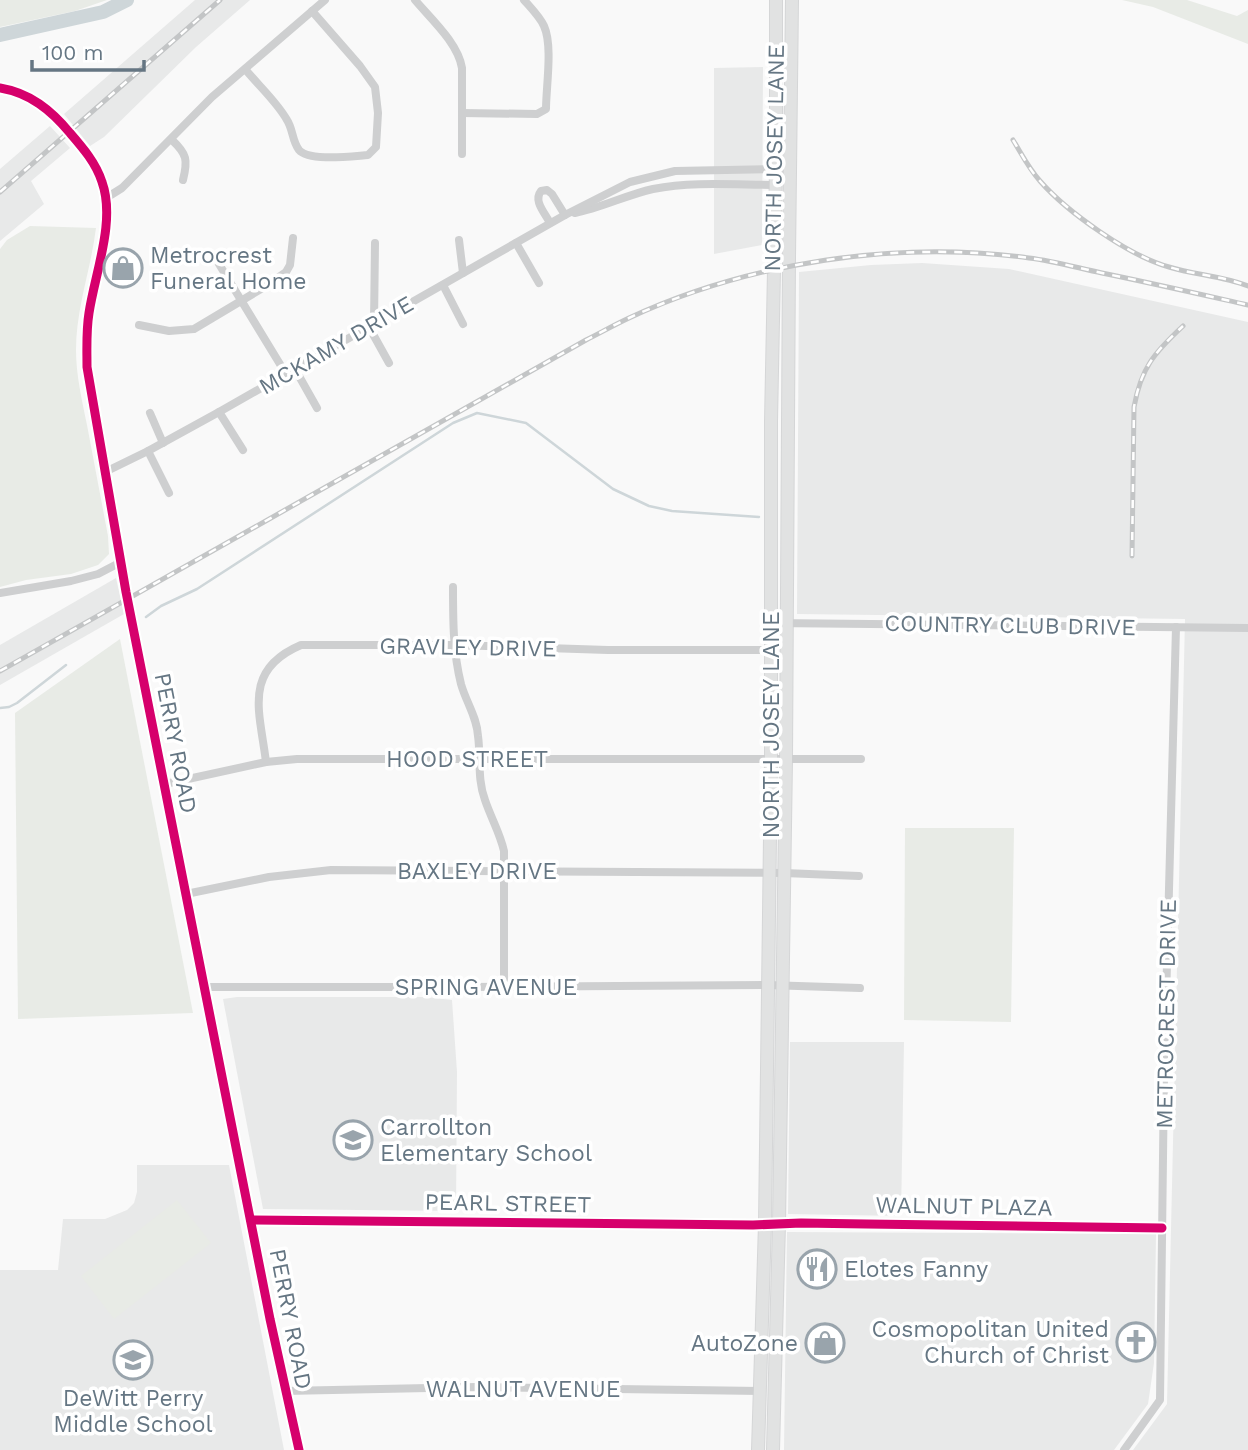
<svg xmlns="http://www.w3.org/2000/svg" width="1248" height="1450" viewBox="0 0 1248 1450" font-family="'Work Sans',sans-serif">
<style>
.built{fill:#e8e9e9}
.green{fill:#e8ebe6}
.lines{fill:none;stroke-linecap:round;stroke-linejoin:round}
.stream{stroke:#ced6d9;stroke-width:2.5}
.river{stroke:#ced6d9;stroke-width:14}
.secondary-casing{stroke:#d5d6d7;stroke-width:14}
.minor{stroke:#cecfd0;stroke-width:8}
.tertiary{stroke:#cecfd0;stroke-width:10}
.secondary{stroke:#e1e2e2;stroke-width:12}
.rail-casing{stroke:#c3c5c6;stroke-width:5}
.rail{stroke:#fff;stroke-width:2.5;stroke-dasharray:8;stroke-linecap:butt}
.cycleway-casing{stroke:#fff;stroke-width:13}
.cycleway{stroke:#d6006c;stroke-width:9}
.labels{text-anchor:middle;stroke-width:7;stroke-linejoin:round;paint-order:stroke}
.street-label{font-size:23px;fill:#657683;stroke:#fff}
.poi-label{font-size:23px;fill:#657683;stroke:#fff;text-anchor:start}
</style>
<rect width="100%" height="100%" fill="#f9f9f9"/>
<g class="built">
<polygon points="195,0 250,0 196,47 104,137 90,146 64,114"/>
<polygon points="763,67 762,245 714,254 714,68"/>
<polygon points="50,126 70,148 31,181 44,204 0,241 0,169"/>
<polygon points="922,263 1009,269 1248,322 1248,1450 1133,1450 1167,1404 1185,619 797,614 799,272 871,265"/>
<polygon points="116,578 124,614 0,685 0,645"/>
<polygon points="237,997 426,997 452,1000 457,1072 456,1211 263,1209 223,999"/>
<polygon points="790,1042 904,1042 901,1216 788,1214"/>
<polygon points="137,1165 229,1165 284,1450 0,1450 0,1270 58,1270 63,1219 105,1219 127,1210 134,1203 137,1192"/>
<polygon points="787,1232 1156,1234 1154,1363 1148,1404 1114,1450 784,1450"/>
</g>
<g class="green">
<polygon points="0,0 107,0 75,11 0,27"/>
<polygon points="1122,0 1187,0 1237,16 1248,10 1248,44 1153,7"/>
<path d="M30 226 96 228C91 269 76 308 76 350 76 375 82 400 87 425 94 462 101 499 108 536L109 554 98 565 71 574 26 580 0 587V249L7 240Z"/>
<polygon points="120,639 193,1013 18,1019 15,713"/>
<polygon points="905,828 1014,828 1011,1022 904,1020"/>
<polygon points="177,1200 211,1243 114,1319 81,1276"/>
</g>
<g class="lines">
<g class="stream">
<polyline points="146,617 161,606 197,589 453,423 477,413 526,423 613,489 649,506 672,511 759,517"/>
<polyline points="0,708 9,707 17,703 66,665"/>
</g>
<polyline class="river" points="0,35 103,12 127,0"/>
<g class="secondary-casing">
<g id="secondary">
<polyline points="758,1450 765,1224 771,760 771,421 776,169 776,0"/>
<polyline points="773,1450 779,1224 786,760 789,257 792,0"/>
</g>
</g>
<g class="minor">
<path d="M415 0C431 19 458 43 462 68V154"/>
<path d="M245 69C258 85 277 102 287 120 293 129 292 141 299 150 309 162 353 156 368 155L376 147 378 113 375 87 360 66 312 11"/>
<path d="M462 113 537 114 546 109C546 87 553 46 544 26 540 17 531 8 524 0"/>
<path d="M172 140C187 154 188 160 183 180"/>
<polyline points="106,198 122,188 212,97 325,0"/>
<path d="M575 213C601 208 626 195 653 189 694 181 736 185 778 185"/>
<path d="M550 223C545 213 533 201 541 191L547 190 552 194 565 215"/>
<polyline points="459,240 463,273"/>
<polyline points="516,243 539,283"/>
<polyline points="219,264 286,374"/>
<polyline points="443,285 463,324"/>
<polyline points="374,324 375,243"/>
<polyline points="139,325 169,331 194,329 266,286 286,272 290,265 293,238"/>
<polyline points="369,327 389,363"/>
<polyline points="295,369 317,408"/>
<polyline points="219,412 243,450"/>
<polyline points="150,413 163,443"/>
<polyline points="148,451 169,493"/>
<polyline points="105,472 148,451 219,412 565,215 630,182 675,171 779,169"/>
<path d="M453 587C453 620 453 652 461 684 466 702 477 717 478 736 481 757 477 779 485 800 491 818 500 833 504 851V986"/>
<polyline points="0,593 71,581 98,574 121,562"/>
<polyline points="772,623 1248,628"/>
<path d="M266 762C260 712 242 670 301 645H454L608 650H772"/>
<polyline points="165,784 266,762 297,759 861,759"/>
<polyline points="186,894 269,877 331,870 784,873 859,876"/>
<polyline points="204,987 464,987 767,985 860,988"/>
<polyline points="251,1220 753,1225 801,1223 866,1224 1162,1228"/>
<polyline points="285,1391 476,1387 761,1391"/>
<polyline points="1124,1450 1160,1400 1164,1076 1176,627"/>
</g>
<path class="tertiary" d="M0 88C30 93 51 110 70 133 83 148 96 163 102 182 116 221 95 273 89 313 86 331 87 349 87 367L126 592 270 1319 299 1450"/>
<use href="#secondary" class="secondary"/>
<g class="rail-casing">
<g id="rail">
<path d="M1013 140C1021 153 1029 169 1040 181 1067 212 1129 256 1169 267 1195 275 1223 276 1248 286"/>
<polyline points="0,192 220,0"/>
<path d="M1132 556 1134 407C1141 368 1154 353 1183 326"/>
<path d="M0 671 586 340C600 333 614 325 629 318 749 262 898 240 1029 258 1054 261 1078 268 1102 273 1151 283 1199 294 1248 305"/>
</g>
</g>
<use href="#rail" class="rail"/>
<g class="cycleway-casing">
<g id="cycleway">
<path d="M0 88C30 93 51 110 70 133 83 148 96 163 102 182 116 221 95 273 89 313 86 331 87 349 87 367L126 592 270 1319 299 1450"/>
<polyline points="251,1220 753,1225 801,1223 866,1224 1162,1228"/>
</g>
</g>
<use href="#cycleway" class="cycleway"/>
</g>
<defs>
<g id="shop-ring" transform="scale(2.0125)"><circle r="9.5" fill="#fff" stroke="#99a4ac" stroke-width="1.5"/><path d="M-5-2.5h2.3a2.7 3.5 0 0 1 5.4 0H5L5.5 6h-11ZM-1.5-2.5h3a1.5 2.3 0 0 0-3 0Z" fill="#99a4ac"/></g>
<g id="school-ring" transform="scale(2.0125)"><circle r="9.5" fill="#fff" stroke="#99a4ac" stroke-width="1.5"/><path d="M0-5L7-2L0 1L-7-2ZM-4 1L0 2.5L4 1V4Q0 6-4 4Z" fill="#99a4ac"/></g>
<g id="restaurant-ring" transform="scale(2.0125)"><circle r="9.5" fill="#fff" stroke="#99a4ac" stroke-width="1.5"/><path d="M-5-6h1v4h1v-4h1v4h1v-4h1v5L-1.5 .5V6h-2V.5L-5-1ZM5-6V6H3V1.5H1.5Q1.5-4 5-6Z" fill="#99a4ac"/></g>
<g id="church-ring" transform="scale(2.0125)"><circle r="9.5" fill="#fff" stroke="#99a4ac" stroke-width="1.5"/><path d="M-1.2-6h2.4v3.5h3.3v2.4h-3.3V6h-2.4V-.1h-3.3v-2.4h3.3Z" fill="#99a4ac"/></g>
</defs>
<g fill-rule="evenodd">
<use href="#shop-ring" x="123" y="268"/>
<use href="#school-ring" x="353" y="1140"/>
<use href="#restaurant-ring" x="817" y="1269"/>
<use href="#church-ring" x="1136" y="1342"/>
<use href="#shop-ring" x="825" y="1343"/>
<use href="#school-ring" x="133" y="1360"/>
</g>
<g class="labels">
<g class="street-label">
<text transform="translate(774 158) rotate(-89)" y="8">NORTH JOSEY LANE</text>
<text transform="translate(336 345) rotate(-30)" y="8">MCKAMY DRIVE</text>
<text transform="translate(1010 625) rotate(1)" y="8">COUNTRY CLUB DRIVE</text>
<text transform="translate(468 647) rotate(1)" y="8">GRAVLEY DRIVE</text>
<text transform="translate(771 725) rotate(-90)" y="8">NORTH JOSEY LANE</text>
<text transform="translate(176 743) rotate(79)" y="8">PERRY ROAD</text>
<text x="467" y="767">HOOD STREET</text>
<text x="477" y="879">BAXLEY DRIVE</text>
<text x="486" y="995">SPRING AVENUE</text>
<text transform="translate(1166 1014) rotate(-89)" y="8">METROCREST DRIVE</text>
<text transform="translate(508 1203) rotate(1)" y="8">PEARL STREET</text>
<text transform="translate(964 1206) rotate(1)" y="8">WALNUT PLAZA</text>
<text transform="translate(291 1319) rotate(79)" y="8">PERRY ROAD</text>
<text x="523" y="1397">WALNUT AVENUE</text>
</g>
<g class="poi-label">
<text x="150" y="263">Metrocrest<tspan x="150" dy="26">Funeral Home</tspan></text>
<text x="380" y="1135">Carrollton<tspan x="380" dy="26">Elementary School</tspan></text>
<text x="844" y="1277">Elotes Fanny</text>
<text x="1109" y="1337" text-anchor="end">Cosmopolitan United<tspan x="1109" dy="26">Church of Christ</tspan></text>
<text x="798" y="1351" text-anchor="end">AutoZone</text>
<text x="133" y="1406" text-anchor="middle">DeWitt Perry<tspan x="133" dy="26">Middle School</tspan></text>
</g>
</g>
<path d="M32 60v10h112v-10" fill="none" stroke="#657683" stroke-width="3.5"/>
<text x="42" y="60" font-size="21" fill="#657683" stroke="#ffffff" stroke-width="5" paint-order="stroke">100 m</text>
</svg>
